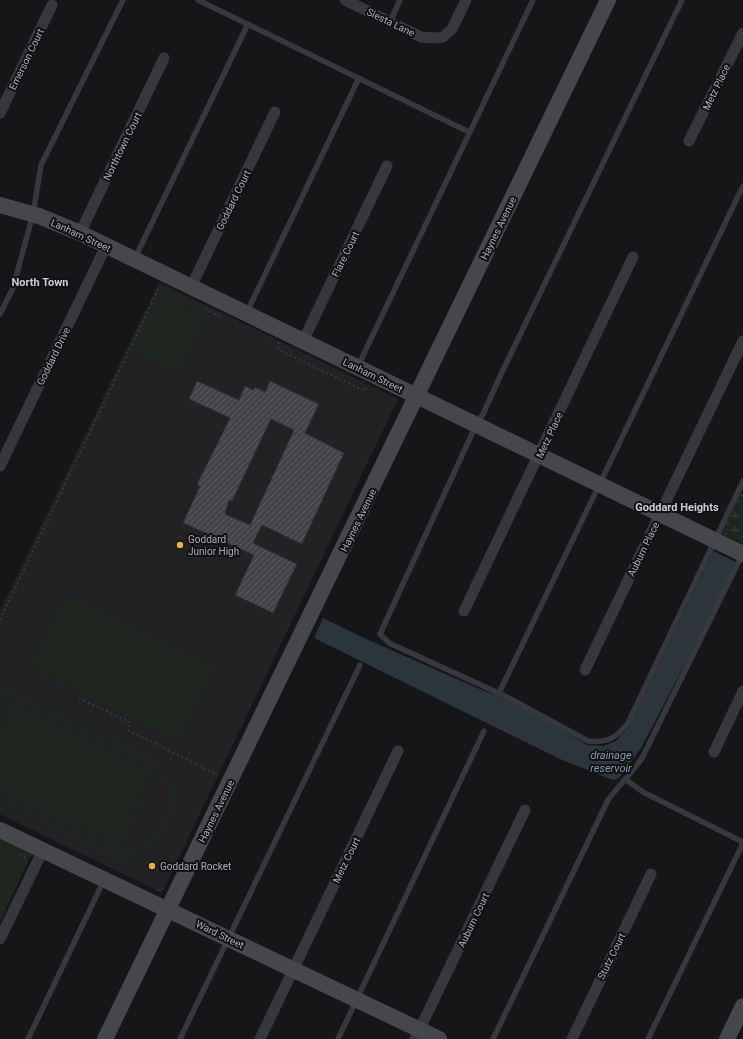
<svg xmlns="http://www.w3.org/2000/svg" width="743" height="1039" viewBox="0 0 743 1039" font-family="Roboto,sans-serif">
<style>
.built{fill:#222225}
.wetland{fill:url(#wetland-marsh)}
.green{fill:#1e261f}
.water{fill:#2d353c}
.building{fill:url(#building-hatch);stroke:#303034;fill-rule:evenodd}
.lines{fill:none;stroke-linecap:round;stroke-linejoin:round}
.path{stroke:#3d3f44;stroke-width:1.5;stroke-dasharray:2 3;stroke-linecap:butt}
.lane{stroke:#37383d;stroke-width:5.5}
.street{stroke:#37383d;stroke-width:11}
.secondary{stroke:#45474d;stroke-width:16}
.poi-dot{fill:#edb03a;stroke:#111113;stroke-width:1.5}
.labels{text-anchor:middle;stroke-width:4;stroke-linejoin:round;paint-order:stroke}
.street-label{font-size:10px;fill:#a9adb8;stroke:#111113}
.poi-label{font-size:10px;fill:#a9adb8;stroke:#111113;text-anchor:start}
.neighbourhood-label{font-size:11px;font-weight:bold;fill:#c9ccd4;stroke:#111113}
.water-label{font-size:11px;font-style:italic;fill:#819bb2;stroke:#111113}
</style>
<defs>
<pattern id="wetland-marsh" width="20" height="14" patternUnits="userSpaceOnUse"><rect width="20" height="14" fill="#1e261f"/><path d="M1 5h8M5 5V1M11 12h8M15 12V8" fill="none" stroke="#3c433d"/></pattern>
<pattern id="building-hatch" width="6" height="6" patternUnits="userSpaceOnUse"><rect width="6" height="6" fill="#434348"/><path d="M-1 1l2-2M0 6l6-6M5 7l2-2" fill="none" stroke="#5b5b60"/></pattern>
</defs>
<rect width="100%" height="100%" fill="#161618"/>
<polygon class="built" points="159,282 398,399 162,893 0,814 0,611"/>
<polygon class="wetland" points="743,481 743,544 718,532"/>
<g class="green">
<polygon points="160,291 205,313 176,371 131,348"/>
<polygon points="67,596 214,667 178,740 31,669"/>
<path d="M7 690 15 692 151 758C195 783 168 854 124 860L122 864 0 805V798L107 850C151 867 190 793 153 766L16 699 0 697V691Z"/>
<polygon points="11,704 154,773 118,848 0,791 0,727"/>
<polygon points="0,830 43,850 30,857 0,922"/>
</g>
<polygon class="water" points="713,551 738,563 641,748 619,778 613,780 560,759 314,638 323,618 366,639 484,691 514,701 587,745 603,746 616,741 629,727"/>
<path class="building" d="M197 381 239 400 245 386 253 390 255 387 265 392 270 381 319 404 305 433 344 453 302 544 262 525 253 543 297 564 273 613 235 595 254 555 183 523 200 486 197 484 230 418 189 399ZM271 419 294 430 250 525 225 514 229 500 232 501Z"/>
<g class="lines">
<g class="path">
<polyline points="206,308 208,311 220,316"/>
<polyline points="278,342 279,350 365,391 368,385"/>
<polyline points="0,620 160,286"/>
<polyline points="79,698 131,723 128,730 218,775"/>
<polyline points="20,854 25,858 26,862"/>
<polyline points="157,890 164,888"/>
</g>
<g class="lane">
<polyline points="198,0 469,132"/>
<path d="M682 0 502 372 483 414 476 425 380 634 389 643 505 696 588 741C608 743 616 738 628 723L743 481"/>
<polyline points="390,22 400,0"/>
<polyline points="135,258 248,24"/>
<polyline points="247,312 359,78"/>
<polyline points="0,314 13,288 33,214 41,165 123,0"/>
<polyline points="358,366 533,0"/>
<polyline points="499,693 743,186"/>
<polyline points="625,779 643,792 743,842"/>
<polyline points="28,1039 104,880"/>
<polyline points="180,1039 360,665"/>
<polyline points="338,1039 484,731"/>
<path d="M493 1039 608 800C619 785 632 773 642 758L742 555"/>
<polyline points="648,1039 743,843"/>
</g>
<g class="street">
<polyline points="345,0 421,37 437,38 443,37 452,29 466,0"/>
<polyline points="0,113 52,5"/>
<polyline points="689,141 743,33"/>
<polyline points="80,233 164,58"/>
<polyline points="191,287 275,112"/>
<polyline points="303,341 387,166"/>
<polyline points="0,466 106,246"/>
<polyline points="464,611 633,257"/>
<polyline points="585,670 743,341"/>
<polyline points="714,752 743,691"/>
<polyline points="0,939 43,850"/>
<polyline points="260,1039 398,751"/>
<polyline points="415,1039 525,810"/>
<polyline points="572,1039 651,874"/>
</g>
<g class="secondary">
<polyline points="0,205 39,216 80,233 743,554"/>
<polyline points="0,830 439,1039"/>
<polyline points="105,1039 608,0"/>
<polyline points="727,1039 743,1006"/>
</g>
</g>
<g class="poi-dot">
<circle cx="180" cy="545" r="4"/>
<circle cx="152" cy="866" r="4"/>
</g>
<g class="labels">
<g class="street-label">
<text transform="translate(391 22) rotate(26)" y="4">Siesta Lane</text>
<text transform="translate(26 59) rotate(-64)" y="4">Emerson Court</text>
<text transform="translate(716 87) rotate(-64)" y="4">Metz Place</text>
<text transform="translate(122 146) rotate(-64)" y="4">Northtown Court</text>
<text transform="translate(233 200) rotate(-64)" y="4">Goddard Court</text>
<text transform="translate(498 228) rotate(-64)" y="4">Haynes Avenue</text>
<text transform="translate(81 235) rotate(25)" y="4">Lanham Street</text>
<text transform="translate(345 254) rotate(-64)" y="4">Flare Court</text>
<text transform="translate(53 356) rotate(-64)" y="4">Goddard Drive</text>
<text transform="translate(373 375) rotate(26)" y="4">Lanham Street</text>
<text transform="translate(549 435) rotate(-65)" y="4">Metz Place</text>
<text transform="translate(358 520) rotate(-64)" y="4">Haynes Avenue</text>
<text transform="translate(643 549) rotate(-64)" y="4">Auburn Place</text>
<text transform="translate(216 811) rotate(-64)" y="4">Haynes Avenue</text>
<text transform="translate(346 860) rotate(-64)" y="4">Metz Court</text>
<text transform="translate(473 920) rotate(-64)" y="4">Auburn Court</text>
<text transform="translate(220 934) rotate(26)" y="4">Ward Street</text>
<text transform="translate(611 956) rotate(-64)" y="4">Stutz Court</text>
</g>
<g class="poi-label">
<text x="188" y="543">Goddard<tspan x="188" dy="12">Junior High</tspan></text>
<text x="160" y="870">Goddard Rocket</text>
</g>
<g class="neighbourhood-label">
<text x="40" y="286">North Town</text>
<text x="677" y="511">Goddard Heights</text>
</g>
<g class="water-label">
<text x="611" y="759">drainage<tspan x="611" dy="13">reservoir</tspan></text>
</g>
</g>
</svg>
